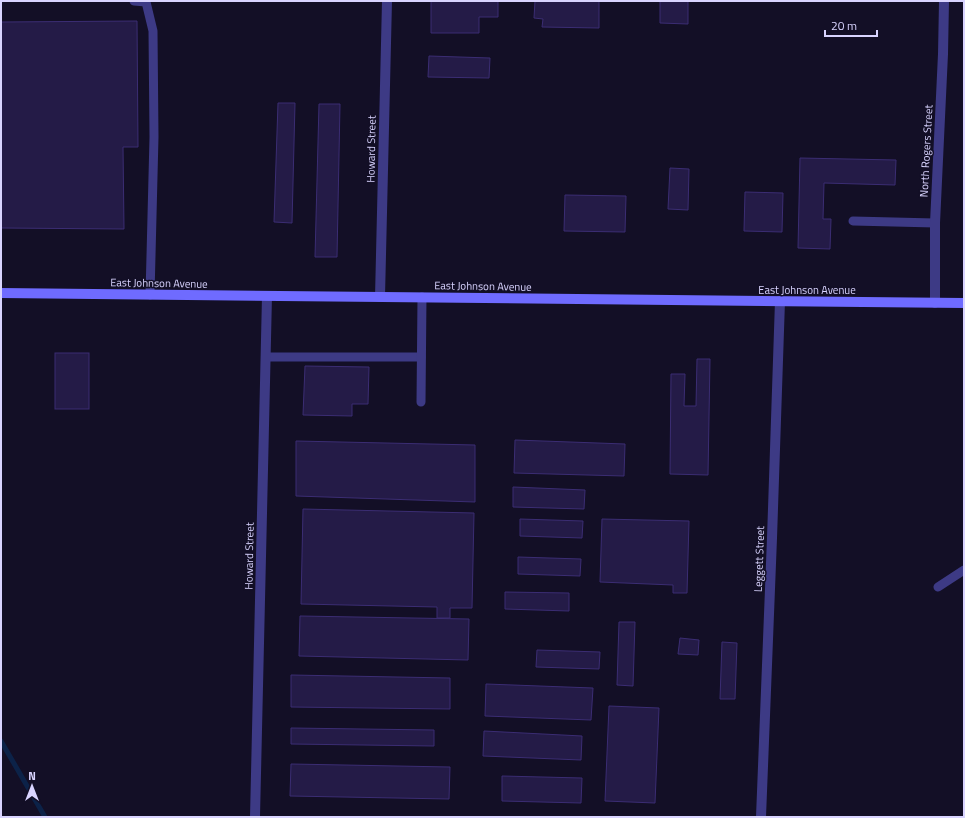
<svg xmlns="http://www.w3.org/2000/svg" width="965" height="818" viewBox="0 0 965 818" font-family="'Titillium Web',sans-serif">
<style>
.lines{fill:none;stroke-linecap:round;stroke-linejoin:round}
.stream{stroke:#0c2248;stroke-width:5}
.building{fill:#241b47;stroke:#3b2d73}
.service{stroke:#3d3a85;stroke-width:9}
.minor{stroke:#3d3a85;stroke-width:10}
.secondary{stroke:#6f6bff;stroke-width:10}
.labels{text-anchor:middle;stroke-width:3;stroke-linejoin:round;paint-order:stroke}
.street-label{font-size:11px;fill:#d9d4ff;stroke:#130f26}
</style>
<rect width="100%" height="100%" fill="#130f26"/>
<g class="lines">
<polyline class="stream" points="1,741 45,817"/>
</g>
<g class="building">
<polygon points="431,1 498,1 498,17 479,17 479,33 431,33"/>
<polygon points="535,1 599,1 599,28 542,27 543,19 534,18"/>
<polygon points="660,1 688,1 688,24 660,23"/>
<polygon points="137,21 138,147 123,147 124,229 1,228 1,22"/>
<polygon points="429,56 490,58 489,78 428,77"/>
<polygon points="278,103 295,103 292,223 274,222"/>
<polygon points="319,104 340,104 337,257 315,257"/>
<polygon points="800,158 896,160 895,185 824,183 823,219 831,219 830,249 798,248"/>
<polygon points="670,168 689,169 688,210 668,209"/>
<polygon points="745,192 783,193 782,232 744,231"/>
<polygon points="565,195 626,196 625,232 564,231"/>
<rect x="55" y="353" width="34" height="56"/>
<polygon points="697,359 710,359 708,475 670,474 671,374 685,374 684,406 696,406"/>
<polygon points="305,366 369,367 368,404 352,404 352,416 303,415"/>
<polygon points="515,440 625,444 624,476 514,473"/>
<polygon points="296,441 475,445 475,502 296,496"/>
<polygon points="513,487 585,490 584,509 513,507"/>
<polygon points="303,509 474,513 472,608 450,608 450,618 437,618 437,607 301,604"/>
<polygon points="520,519 583,521 582,538 520,536"/>
<polygon points="602,519 689,521 687,593 673,593 673,585 600,582"/>
<polygon points="518,557 581,559 580,576 518,574"/>
<polygon points="505,592 569,593 569,611 505,609"/>
<polygon points="300,616 469,619 468,660 299,656"/>
<polygon points="619,622 635,622 633,686 617,685"/>
<polygon points="680,638 699,640 698,655 678,654"/>
<polygon points="722,642 737,643 735,699 720,699"/>
<polygon points="537,650 600,652 599,669 536,667"/>
<polygon points="291,675 450,678 450,709 291,707"/>
<polygon points="486,684 593,688 591,720 485,716"/>
<polygon points="609,706 659,708 655,803 605,801"/>
<polygon points="291,728 434,730 434,746 291,744"/>
<polygon points="484,731 582,736 581,760 483,756"/>
<polygon points="291,764 450,767 449,799 290,796"/>
<polygon points="502,776 582,778 581,803 502,801"/>
</g>
<g class="lines">
<g class="service">
<polyline points="134,1 146,2 153,31 154,137 150,295"/>
<polyline points="853,221 935,223"/>
<polyline points="266,357 421,357"/>
<polyline points="421,402 422,297"/>
<polyline points="938,587 964,570"/>
</g>
<g class="minor">
<polyline points="380,297 387,1"/>
<polyline points="935,303 935,223 943,54 944,1"/>
<polyline points="255,817 267,296"/>
<polyline points="761,817 772,538 780,301"/>
</g>
<polyline class="secondary" points="1,293 964,303"/>
</g>
<g class="labels">
<g class="street-label">
<text transform="translate(371 149) rotate(-89)" y="4">Howard Street</text>
<text transform="translate(926 151) rotate(-87)" y="4">North Rogers Street</text>
<text transform="translate(159 283) rotate(1)" y="4">East Johnson Avenue</text>
<text transform="translate(483 286) rotate(1)" y="4">East Johnson Avenue</text>
<text x="807" y="294">East Johnson Avenue</text>
<text transform="translate(249 556) rotate(-89)" y="4">Howard Street</text>
<text transform="translate(759 559) rotate(-88)" y="4">Leggett Street</text>
</g>
</g>
<rect width="965" height="818" fill="none" stroke="#d9d4ff" stroke-width="4"/>
<g transform="translate(32 786)" stroke="#130f26" stroke-width="3" paint-order="stroke">
<path d="M0-3L7 15L0 10L-7 15Z" fill="#d9d4ff"/>
<text y="-6" font-size="11" font-weight="bold" text-anchor="middle" fill="#d9d4ff">N</text>
</g>
<path d="M825 30v6h52v-6" fill="none" stroke="#d9d4ff" stroke-width="2"/>
<text x="831" y="30" font-size="12" fill="#d9d4ff" stroke="#130f26" stroke-width="3" paint-order="stroke">20 m</text>
</svg>
